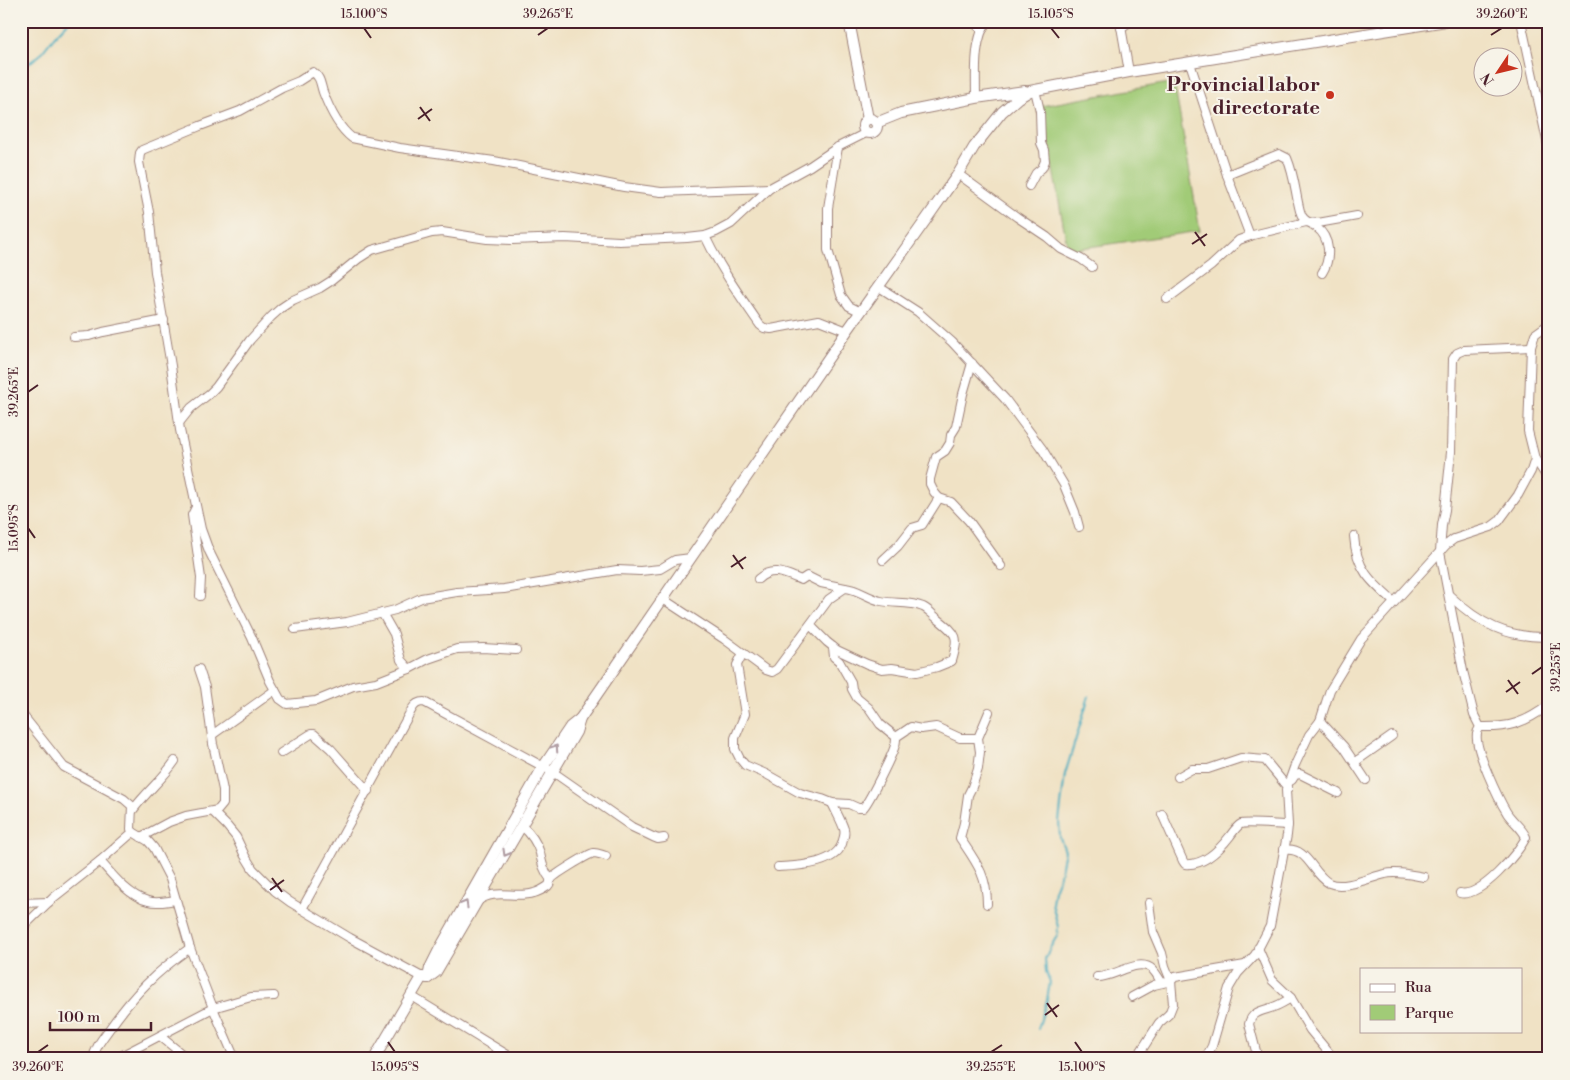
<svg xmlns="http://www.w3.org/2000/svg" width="1570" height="1080" viewBox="0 0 1570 1080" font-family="'Libre Bodoni',serif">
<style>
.green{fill:#a1cb77;stroke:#767551}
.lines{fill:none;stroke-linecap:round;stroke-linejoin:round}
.stream{stroke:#42acc1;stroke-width:2}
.minor-casing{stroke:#9d8078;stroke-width:10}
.tertiary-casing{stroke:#9d8078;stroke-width:12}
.minor{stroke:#fff;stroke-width:8}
.tertiary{stroke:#fff;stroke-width:10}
.oneway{stroke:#ae9aa0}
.ticks{fill:none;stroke:#4a1f2b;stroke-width:2}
.poi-dot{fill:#c8321e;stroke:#f7f3e8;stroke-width:2}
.labels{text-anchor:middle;stroke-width:4;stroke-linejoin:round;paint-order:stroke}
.poi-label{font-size:20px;font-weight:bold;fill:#4a1f2b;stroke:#f7f3e8;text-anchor:end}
.neatline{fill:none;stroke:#4a1f2b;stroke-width:2}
.ticks-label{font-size:12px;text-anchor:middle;fill:#4a1f2b}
</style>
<rect width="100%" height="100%" fill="#f7f3e8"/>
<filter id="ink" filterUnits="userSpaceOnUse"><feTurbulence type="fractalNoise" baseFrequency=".02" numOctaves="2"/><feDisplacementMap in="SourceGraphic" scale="10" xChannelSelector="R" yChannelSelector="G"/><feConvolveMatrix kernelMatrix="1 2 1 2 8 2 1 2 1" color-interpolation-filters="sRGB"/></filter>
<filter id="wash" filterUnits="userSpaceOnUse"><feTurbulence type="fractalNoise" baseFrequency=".0096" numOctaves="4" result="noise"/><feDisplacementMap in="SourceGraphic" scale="20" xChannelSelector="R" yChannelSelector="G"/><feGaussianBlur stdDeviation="1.12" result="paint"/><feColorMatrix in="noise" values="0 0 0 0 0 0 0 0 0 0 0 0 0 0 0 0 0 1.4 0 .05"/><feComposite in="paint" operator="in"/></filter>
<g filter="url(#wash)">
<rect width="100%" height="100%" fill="#f0e2c5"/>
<polygon class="green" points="1174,82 1200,231 1068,250 1041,106"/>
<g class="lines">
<g class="stream">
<polyline points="21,69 40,55 54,37 69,21"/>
<polyline points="1038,1029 1047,1000 1050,982 1046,972 1045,959 1050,948 1057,936 1058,927 1052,903 1054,890 1060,875 1065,851 1060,838 1059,821 1065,774 1089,696"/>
</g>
</g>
</g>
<g filter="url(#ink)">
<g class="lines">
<g class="minor-casing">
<g id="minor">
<polyline points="972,21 981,29"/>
<polyline points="1120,21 1129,72"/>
<polyline points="1521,21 1549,150"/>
<polyline points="1121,28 1131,21"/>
<polyline points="1190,63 1227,175 1250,236"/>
<path d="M976 98C976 77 973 37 988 21"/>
<polyline points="838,147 828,208 828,250 841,295 849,306 861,312"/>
<polyline points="958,174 1017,217 1047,237 1061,249 1081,259 1092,267"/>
<path d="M1227 175 1279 154 1287 158C1295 177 1295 192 1300 211 1303 222 1309 221 1316 227 1331 238 1331 259 1322 273"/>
<polyline points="1029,186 1036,173 1042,168 1045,161 1044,150 1041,143 1040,111 1035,90"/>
<path d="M705 236C720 268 740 296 760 325L764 328 771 329 819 320 847 331"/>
<polyline points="879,287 918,312 952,342 1005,399 1043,450 1064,485 1075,512 1079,527"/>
<polyline points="1167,299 1211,266 1239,240 1253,235 1306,222 1318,223 1357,216"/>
<polyline points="74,337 89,336 103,332 164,320"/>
<polyline points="972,363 963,394 956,427 951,435 950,443 945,451 936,457 930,479 930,484 934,492 939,498 951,502 969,521 1001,566"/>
<polyline points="179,423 191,408 209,394 216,387 250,340 271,317 281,308 293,300 320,288 331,281 358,259 372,250 432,233 442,232 487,239 512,240 565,238 619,241 687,238 705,236 716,232 731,224 770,188 810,166 838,147 866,133"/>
<polyline points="1535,459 1549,480"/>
<polyline points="196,507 192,515 201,578 200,596"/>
<path d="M1354 536C1356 569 1371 582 1394 602"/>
<polyline points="883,560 898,546 912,528 922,525 939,498"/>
<path d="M758 579C772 566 786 574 801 580L807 576 821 583 845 588"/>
<path d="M1449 595C1479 624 1507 638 1549 637"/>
<path d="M663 599 724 639 766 670 772 672 777 669 829 599 845 588C858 589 868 598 881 601 894 604 910 601 923 607 928 609 933 615 938 619 958 635 959 636 952 661L937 667 917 672 892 668 882 669 867 664 837 650 827 642 810 625"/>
<polyline points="382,613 394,634 401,660 409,669"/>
<polyline points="295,629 347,622 395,610 421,598 457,592 504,589 617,570 640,571 660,569 675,560 691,558"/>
<path d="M516 650 483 648 457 649 428 659 409 669 376 682 353 686 316 701 287 704 280 699 270 681 252 638 209 551 201 529 180 430 171 366 155 272 149 212 139 162 140 153 142 150 200 126 240 111 282 88 299 81 313 72C321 78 320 83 323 92 329 108 339 128 352 138L400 148 494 161 624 187 661 192 770 188"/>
<path d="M743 653 737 665 745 714 735 738V749L740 759 745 765 766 774 800 793 822 799 832 803 849 804 858 808H863C869 802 893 754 895 745 896 744 896 737 896 737L880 724 869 708 857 698 852 689 851 682 839 661 834 657 833 647"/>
<polyline points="21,713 64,767 124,799 132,806 131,829 133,832 148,841 154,848 170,879 190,948 213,1008 235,1059"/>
<polyline points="1320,721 1344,747 1366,780"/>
<path d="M1480 727C1509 728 1525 723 1549 705"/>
<polyline points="212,735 275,690"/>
<polyline points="896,737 911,727 921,729 936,727 960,738 978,738"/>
<polyline points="281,753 311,734 314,734 331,749 368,791"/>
<polyline points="1355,762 1392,736"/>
<polyline points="1178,777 1192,769 1208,769 1241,758 1265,760 1288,788"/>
<polyline points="1292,780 1295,775 1300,774 1338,793"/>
<path d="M133 810C146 792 163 779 175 761"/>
<polyline points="213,812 227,826 236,837 245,856 253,869 275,891 290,902 350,938 422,977"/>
<path d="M1162 814 1183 861 1185 864C1204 866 1220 849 1230 836 1233 832 1237 826 1241 824 1246 822 1280 825 1288 825"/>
<path d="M522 824V826C530 833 537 843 540 853 542 864 544 871 551 880"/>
<polyline points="141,837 169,822 186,816 218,810 223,804 223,790 213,744 205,687 199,669"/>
<path d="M1284 850C1308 846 1312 874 1329 883 1344 890 1371 877 1385 874 1397 871 1412 875 1424 877"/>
<path d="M100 861C113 876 129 896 148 901 157 904 167 901 176 900"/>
<path d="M778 867C797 866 839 865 843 840 844 837 845 832 844 829 841 820 836 812 832 803"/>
<path d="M1460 893C1480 898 1518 854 1526 837 1522 828 1513 822 1507 813 1499 800 1474 748 1477 734 1477 731 1479 729 1480 727L1474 715 1463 671 1440 552 1442 525 1445 510 1451 452 1453 359 1457 353 1464 350 1531 347"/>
<path d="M478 901C494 888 515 899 534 893 538 892 545 888 548 886 551 883 549 883 551 879 556 874 588 854 594 853 598 853 602 855 606 856"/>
<polyline points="21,903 49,902"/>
<path d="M987 904C987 875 976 862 960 838L964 823 968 795 972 787 978 769 980 752 978 738 989 712"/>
<path d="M302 909 412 709C415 704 418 702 424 702L553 772 632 827 653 837 658 839 664 838"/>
<polyline points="21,929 53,898 100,861 133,832"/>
<polyline points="1258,948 1272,980 1291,998 1310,1030 1334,1059"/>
<path d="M1097 977C1114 978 1139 956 1153 970 1157 974 1159 979 1162 983"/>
<polyline points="411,996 514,1059"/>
<polyline points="1132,997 1154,985 1171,981 1175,977 1245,965"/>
<polyline points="160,1036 188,1059"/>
<path d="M93 1059C95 1047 103 1038 110 1028 134 994 156 972 190 948"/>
<polyline points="115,1059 213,1008 251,997 274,996"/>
<polyline points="1136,1059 1159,1023 1169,1014 1173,1004 1171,981 1165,966 1162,953 1153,932 1149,903"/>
<polyline points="1205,1059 1212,1046 1229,988 1238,973 1255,955 1270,926 1287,835 1288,825 1286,790 1295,765 1309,735 1320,721 1330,690 1361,639 1446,545 1454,539 1491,527 1499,521 1518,495 1531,471 1535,459 1528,431 1531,347 1535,334 1549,324"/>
<path d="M1258 1059 1249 1024C1252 1010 1265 1011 1276 1006 1281 1004 1286 1001 1291 998"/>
</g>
</g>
<g class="tertiary-casing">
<g id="tertiary">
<polyline points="849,21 868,119"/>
<circle cx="870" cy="126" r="7"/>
<polyline points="876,123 901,113 976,98 1025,91"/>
<polyline points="428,978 430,968 439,950 543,767 570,727 580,719"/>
<polyline points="374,1059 422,977 428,978 436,972 576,732 580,719 847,331 925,221 958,174 974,147 1002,112 1018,98 1030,91 1129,72 1446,21"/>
</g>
</g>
<use href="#minor" class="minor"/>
<use href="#tertiary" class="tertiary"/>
</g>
<defs><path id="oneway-chevron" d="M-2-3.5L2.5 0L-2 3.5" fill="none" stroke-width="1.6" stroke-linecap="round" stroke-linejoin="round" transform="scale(1.25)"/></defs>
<g class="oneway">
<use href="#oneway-chevron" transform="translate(555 748) rotate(-56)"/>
<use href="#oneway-chevron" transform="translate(506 853) rotate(120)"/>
<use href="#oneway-chevron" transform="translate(465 904) rotate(-60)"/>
</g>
</g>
<path class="ticks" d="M364 28 371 38M1051 28 1059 38M538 35 548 28M1491 35 1502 28M420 107 430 121M418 119 432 109M1195 232 1205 246M1192 244 1207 234M28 392 38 385M28 528 35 538M733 555 743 569M731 567 746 557M1532 674 1542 667M1508 680 1518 694M1506 692 1520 682M272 878 282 892M270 890 284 880M1047 1003 1057 1017M1045 1015 1059 1005M388 1042 395 1052M1075 1042 1082 1052M38 1052 48 1045M991 1052 1002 1045"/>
<circle class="poi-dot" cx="1330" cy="95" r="5"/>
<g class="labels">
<g class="poi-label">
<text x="1320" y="91">Provincial labor<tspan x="1320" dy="23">directorate</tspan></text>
</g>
</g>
<rect width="1570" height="1080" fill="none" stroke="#f7f3e8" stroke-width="55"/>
<rect x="1360" y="968" width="162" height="65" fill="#f7f3e8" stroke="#b29e9c"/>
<rect x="1370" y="984" width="25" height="8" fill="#ffffff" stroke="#b29e9c"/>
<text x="1405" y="992" font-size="15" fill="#4a1f2b">Rua</text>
<rect x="1370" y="1005" width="25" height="15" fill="#a1cb77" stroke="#b29e9c"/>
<text x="1405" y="1018" font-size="15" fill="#4a1f2b">Parque</text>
<g transform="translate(1498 72) rotate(235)"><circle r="24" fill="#f7f3e8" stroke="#b29e9c"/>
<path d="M0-4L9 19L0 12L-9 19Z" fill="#c8321e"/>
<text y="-8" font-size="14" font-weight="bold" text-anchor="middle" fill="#4a1f2b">N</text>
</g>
<path d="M50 1022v8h101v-8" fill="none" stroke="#4a1f2b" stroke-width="2.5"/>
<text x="58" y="1022" font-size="15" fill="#4a1f2b" stroke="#f7f3e8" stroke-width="4" paint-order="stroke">100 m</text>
<rect x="28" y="28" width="1514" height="1024" class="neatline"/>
<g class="ticks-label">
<text x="364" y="18">15.100°S</text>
<text x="548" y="18">39.265°E</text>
<text x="1051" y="18">15.105°S</text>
<text x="1502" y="18">39.260°E</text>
<text transform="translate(14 392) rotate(-90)" y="4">39.265°E</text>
<text transform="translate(14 528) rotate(-90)" y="4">15.095°S</text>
<text transform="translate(1556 667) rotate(-90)" y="4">39.255°E</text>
<text x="38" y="1071">39.260°E</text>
<text x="395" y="1071">15.095°S</text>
<text x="991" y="1071">39.255°E</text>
<text x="1082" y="1071">15.100°S</text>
</g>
</svg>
